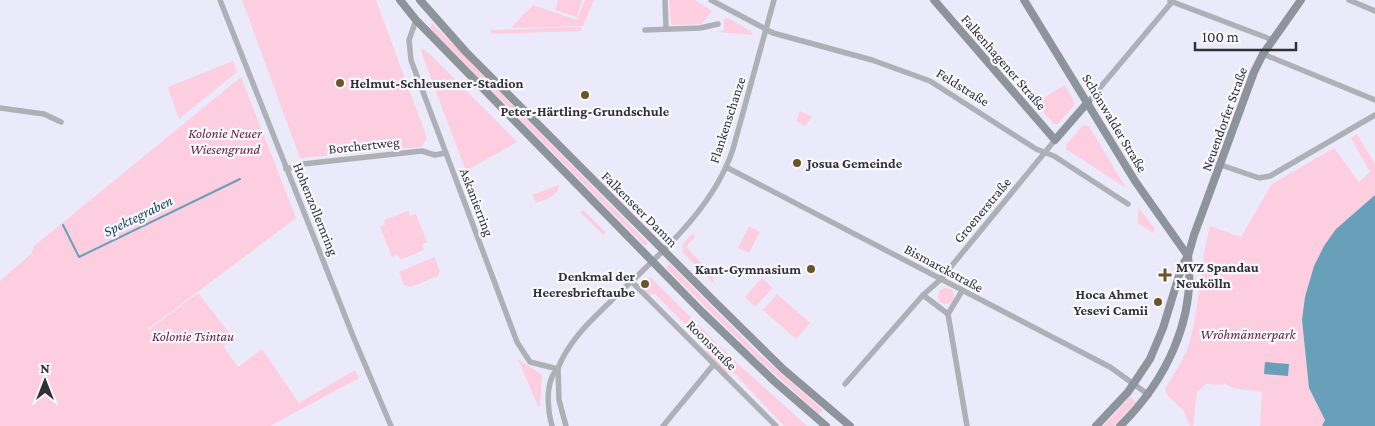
<svg xmlns="http://www.w3.org/2000/svg" width="1375" height="426" viewBox="0 0 1375 426" font-family="'Crimson Pro',serif">
<style>
.green{fill:#fdcee0}
.water{fill:#68a0b9}
.lines{fill:none;stroke-linecap:round;stroke-linejoin:round}
.stream{stroke:#68a0b9;stroke-width:2}
.street{stroke:#adb1b7;stroke-width:5.5}
.secondary{stroke:#8e949c;stroke-width:8}
.poi-dot{fill:#695624;stroke:#f9f8ff;stroke-width:2}
.labels{text-anchor:middle;stroke-width:4.5;stroke-linejoin:round;paint-order:stroke}
.street-label{font-size:14px;fill:#313036;stroke:#f9f8ff}
.poi-label{font-size:14px;font-weight:bold;fill:#313036;stroke:#f9f8ff;text-anchor:start}
.park-label{font-size:14px;font-style:italic;fill:#652543;stroke:#f9f8ff}
.water-label{font-size:15px;font-style:italic;fill:#1f4d60;stroke:#f9f8ff}
</style>
<rect width="100%" height="100%" fill="#ebeafa"/>
<g class="green">
<polygon points="242,0 376,0 427,138 421,147 300,158"/>
<polygon points="558,0 582,0 577,17 555,10"/>
<polygon points="585,0 594,0 583,26 511,28 533,5 577,20"/>
<polygon points="669,0 695,0 712,11 701,24 673,25 671,23"/>
<polygon points="728,18 751,31 753,35 717,32 724,30 724,20"/>
<polygon points="432,23 648,243 645,246 430,28"/>
<polygon points="581,27 581,31 491,34 491,30"/>
<polygon points="423,49 432,56 517,142 466,171 424,60 421,50"/>
<polygon points="233,61 237,72 179,119 168,87"/>
<polygon points="241,77 296,218 148,329 152,333 150,329 198,293 234,339 223,346 238,367 262,349 299,403 355,370 359,378 270,426 0,426 0,281 31,254 34,246"/>
<polygon points="1065,85 1075,104 1058,124 1054,124 1043,112 1044,110 1038,104 1039,101"/>
<polygon points="800,111 812,117 805,126 796,121"/>
<polygon points="1083,125 1089,126 1126,188 1066,149 1066,145"/>
<path d="M1357 134 1375 164V195L1336 229 1302 320 1309 388 1325 420 1322 426H1260L1262 392 1233 388 1224 383 1223 385 1206 384 1197 392 1193 426H1190L1183 410 1168 396 1165 389C1175 372 1186 357 1191 337 1200 300 1200 262 1210 226L1241 237 1272 184 1334 148 1359 182 1370 172 1351 138Z"/>
<path d="M559 185C558 197 546 199 536 203L532 195Z"/>
<polygon points="1138,207 1155,229 1153,233 1138,223"/>
<polygon points="583,210 606,233 603,235 580,212"/>
<polygon points="408,211 410,216 416,214 427,242 422,245 424,250 400,260 398,255 392,257 380,227 385,225 384,220"/>
<polygon points="749,226 760,232 749,253 738,248"/>
<polygon points="693,233 695,237 686,247 710,272 716,285 682,252 683,244"/>
<polygon points="434,257 440,271 438,276 411,287 404,285 399,272"/>
<polygon points="670,264 759,354 823,410 819,414 756,357 666,268"/>
<polygon points="650,277 738,364 807,426 784,426 734,373 726,373 706,353 706,345 655,294 647,295 640,287"/>
<polygon points="762,278 773,288 755,307 745,297"/>
<circle cx="946" cy="296" r="8"/>
<polygon points="777,294 810,323 796,339 763,310"/>
<polygon points="518,359 542,375 540,406 538,406"/>
<polygon points="1130,397 1136,402 1114,426 1103,426"/>
</g>
<g class="water">
<polygon points="1375,195 1375,426 1322,426 1325,420 1309,388 1302,320 1305,297 1314,266 1324,246 1336,229"/>
<polygon points="1265,362 1289,364 1288,376 1264,374"/>
</g>
<g class="lines">
<polyline class="stream" points="63,225 79,257 240,179"/>
<g class="street">
<polyline points="220,0 353,336 391,426"/>
<polyline points="665,0 666,28"/>
<polyline points="711,0 773,33 872,60 930,81 1036,149 1054,156 1128,204"/>
<polyline points="1349,0 1375,11"/>
<polyline points="1170,1 1273,40"/>
<polyline points="416,20 409,40 411,60 517,342 530,362 558,369"/>
<polyline points="645,30 700,28 718,24"/>
<polyline points="1263,54 1375,100"/>
<polyline points="1088,102 1172,2"/>
<polyline points="0,108 44,114 61,122"/>
<polyline points="1221,165 1259,178 1270,176 1375,115"/>
<polyline points="726,167 1110,367 1149,395"/>
<polyline points="286,169 303,164 422,151 435,155 445,153"/>
<polyline points="631,281 776,426"/>
<polyline points="962,291 948,314 967,426"/>
<polyline points="923,295 948,314"/>
<polyline points="558,369 559,400 566,426"/>
<polyline points="845,384 923,295 940,280 1055,140"/>
<path d="M552 426C548 412 546 391 552 377 553 373 557 371 558 368 569 341 589 322 610 302 655 258 713 211 733 149L774 0"/>
<polyline points="663,426 714,364"/>
</g>
<g class="secondary">
<polyline points="400,0 416,20 702,312 774,381 826,426"/>
<polyline points="420,0 466,52 713,300 783,369 850,426"/>
<polyline points="934,0 1055,140 1088,102"/>
<polyline points="1024,0 1135,181 1188,256"/>
<polyline points="1096,426 1128,392 1150,359 1163,328 1182,266 1188,256 1194,235 1254,72 1263,54 1301,0"/>
<path d="M1120 426C1165 382 1196 320 1188 256"/>
</g>
</g>
<g class="poi-dot">
<circle cx="340" cy="83" r="5"/>
<circle cx="585" cy="95" r="5"/>
<circle cx="797" cy="163" r="5"/>
<circle cx="811" cy="269" r="5"/>
<path d="M1162.5 267.5h5v5h5v5h-5v5h-5v-5h-5v-5h5z"/>
<circle cx="645" cy="284" r="5"/>
<circle cx="1158" cy="302" r="5"/>
</g>
<g class="labels">
<g class="street-label">
<text transform="translate(1004 62) rotate(49)" y="5">Falkenhagener Straße</text>
<text transform="translate(963 87) rotate(32)" y="5">Feldstraße</text>
<text transform="translate(1224 119) rotate(-70)" y="5">Neuendorfer Straße</text>
<text transform="translate(727 120) rotate(-72)" y="5">Flankenschanze</text>
<text transform="translate(1115 123) rotate(59)" y="5">Schönwalder Straße</text>
<text transform="translate(364 145) rotate(-6)" y="5">Borchertweg</text>
<text transform="translate(477 202) rotate(69)" y="5">Askanierring</text>
<text transform="translate(316 209) rotate(68)" y="5">Hohenzollernring</text>
<text transform="translate(640 209) rotate(45)" y="5">Falkenseer Damm</text>
<text transform="translate(982 210) rotate(-50)" y="5">Groenerstraße</text>
<text transform="translate(944 268) rotate(28)" y="5">Bismarckstraße</text>
<text transform="translate(712 345) rotate(45)" y="5">Roonstraße</text>
</g>
<g class="poi-label">
<text x="350" y="88">Helmut-Schleusener-Stadion</text>
<text x="585" y="116" text-anchor="middle">Peter-Härtling-Grundschule</text>
<text x="807" y="168">Josua Gemeinde</text>
<text x="1176" y="272">MVZ Spandau<tspan x="1176" dy="16">Neukölln</tspan></text>
<text x="801" y="274" text-anchor="end">Kant-Gymnasium</text>
<text x="635" y="281" text-anchor="end">Denkmal der<tspan x="635" dy="16">Heeresbrieftaube</tspan></text>
<text x="1148" y="299" text-anchor="end">Hoca Ahmet<tspan x="1148" dy="16">Yesevi Camii</tspan></text>
</g>
<g class="park-label">
<text x="225" y="138">Kolonie Neuer<tspan x="225" dy="16">Wiesengrund</tspan></text>
<text x="1248" y="339">Wröhmännerpark</text>
<text x="193" y="341">Kolonie Tsintau</text>
</g>
<g class="water-label">
<text transform="translate(138 216) rotate(-26)" y="5">Spektegraben</text>
</g>
</g>
<g transform="translate(45 381)" stroke="#f9f8ff" stroke-width="4" paint-order="stroke">
<path d="M0-4L9 19L0 12L-9 19Z" fill="#313036"/>
<text y="-8" font-size="14" font-weight="bold" text-anchor="middle" fill="#313036">N</text>
</g>
<path d="M1195 42v8h101v-8" fill="none" stroke="#313036" stroke-width="2.5"/>
<text x="1202" y="42" font-size="15" fill="#313036" stroke="#f9f8ff" stroke-width="4" paint-order="stroke">100 m</text>
</svg>
